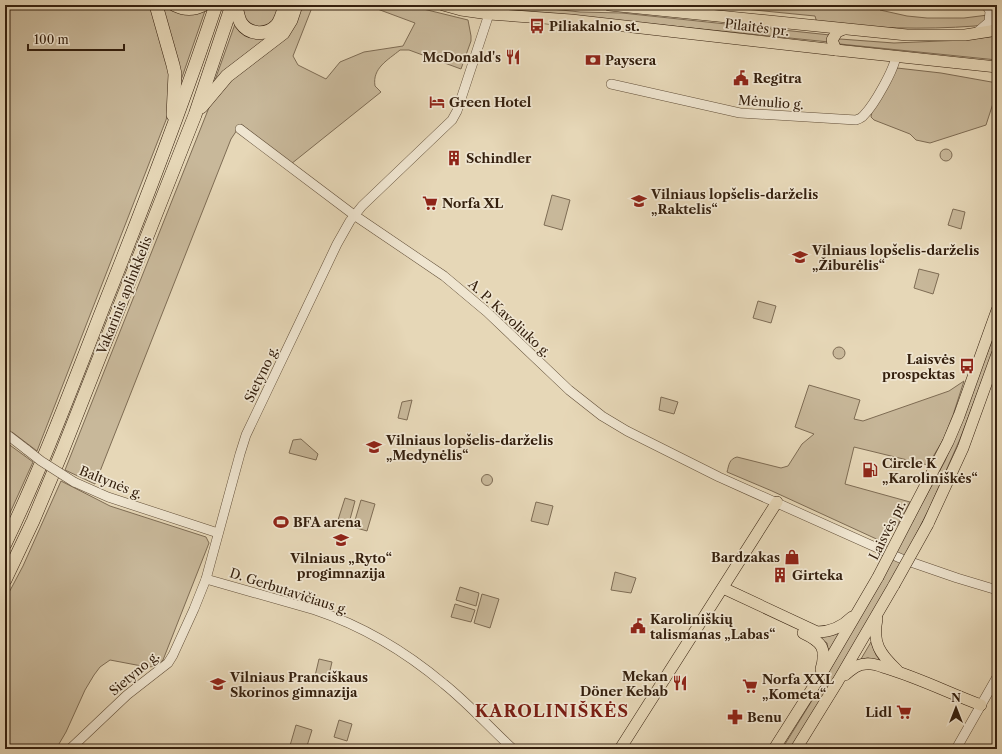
<svg xmlns="http://www.w3.org/2000/svg" width="1002" height="754" viewBox="0 0 1002 754" font-family="'Libre Caslon Text',serif">
<style>
.green{fill:#c8b89a;stroke:#7e6c54}
.lines{fill:none;stroke-linecap:round;stroke-linejoin:round}
.minor-casing{stroke:#614e38;stroke-width:10}
.major-casing{stroke:#35200e;stroke-width:12}
.highway-casing{stroke:#35200e;stroke-width:14}
.minor{stroke:#efe5d0;stroke-width:9}
.major{stroke:#e6d7b7;stroke-width:11}
.highway{stroke:#e6d7b7;stroke-width:13}
.minor-bridge-casing{stroke:#614e38;stroke-width:10;stroke-linecap:butt}
.major-bridge-casing{stroke:#35200e;stroke-width:12;stroke-linecap:butt}
.minor-bridge{stroke:#efe5d0;stroke-width:9}
.major-bridge{stroke:#e6d7b7;stroke-width:11}
.labels{text-anchor:middle;stroke-width:3.5;stroke-linejoin:round;paint-order:stroke}
.poi-label{font-size:13px;font-weight:bold;fill:#35200e;stroke:#efe5d0;text-anchor:start}
.street-label{font-size:13px;fill:#35200e;stroke:#efe5d0}
.district-label{font-size:17px;font-weight:bold;letter-spacing:1px;fill:#7a1f14;stroke:#efe5d0}
</style>
<rect width="100%" height="100%" fill="#e6d7b7"/>
<filter id="stains"><feTurbulence type="fractalNoise" baseFrequency=".005" numOctaves="4"/><feColorMatrix values="0 0 0 0 .2 0 0 0 0 .09 0 0 0 0 .02 0 0 0 .5 -.17"/></filter>
<radialGradient id="worn" r=".72"><stop offset=".6" stop-color="#630" stop-opacity="0"/><stop offset="1" stop-color="#630" stop-opacity=".3"/></radialGradient>
<g class="green">
<polygon points="5,5 152,5 170,67 169,109 166,120 37,451 12,432 7,443 33,462 5,524"/>
<polygon points="160,5 168,5 173,9 206,8 180,83"/>
<polygon points="242,5 281,5 277,18 261,29 246,23"/>
<path d="M300 5H313L293 56 298 65 326 79 340 62 364 52 403 46 415 23 372 7 349 5H407L468 20 471 36V41L461 69 409 50H400C388 60 372 68 375 86L381 92 291 164 241 124 231 139 95 484 65 470 210 105 215 96Z"/>
<polygon points="497,5 514,5 580,12 622,13 830,35 829,42 563,15 499,11 497,9"/>
<path d="M703 5H882L880 10 907 16 927 18H964L988 15 981 25 975 26C923 30 870 28 817 23L815 16Z"/>
<polygon points="286,22 214,83 235,24 245,33"/>
<polygon points="997,36 997,60 840,44 837,43 837,40 840,39 894,43 964,40"/>
<polygon points="897,68 941,73 997,83 997,91 986,125 930,143 916,140 910,134 874,120 871,117 872,111"/>
<circle cx="946" cy="155" r="6"/>
<polygon points="552,195 570,200 562,230 544,225"/>
<polygon points="953,209 965,212 961,229 948,225"/>
<polygon points="919,269 939,274 933,294 914,288"/>
<polygon points="758,301 776,306 771,323 753,318"/>
<polygon points="997,328 997,341 960,439 930,507 900,566 792,749 782,749 816,694 877,587 945,461"/>
<circle cx="839" cy="353" r="6"/>
<path d="M964 381 953 415 943 440 928 465 854 447 845 484 910 502 897 526 892 525 883 542 772 491 727 472C729 465 729 459 737 457L781 468 788 466 802 444 814 434 795 427 809 385 860 400 854 419 863 421 949 391Z"/>
<polygon points="661,397 678,402 674,414 659,410"/>
<polygon points="412,400 407,420 398,418 402,402"/>
<polygon points="301,439 318,454 316,460 289,453 293,440"/>
<circle cx="487" cy="480" r="5.5"/>
<path d="M61 481 110 506 206 537 209 543 163 660C158 665 154 667 147 667L110 660 100 667 94 675 85 690 66 732 56 749H5V600L23 566Z"/>
<polygon points="345,498 355,501 349,523 338,520"/>
<polygon points="361,500 375,504 367,531 353,527"/>
<polygon points="536,502 553,506 548,525 531,521"/>
<polygon points="615,572 636,578 631,593 611,590"/>
<polygon points="460,587 479,593 476,606 456,600"/>
<polygon points="482,594 499,599 490,628 474,623"/>
<polygon points="455,604 475,610 471,622 451,617"/>
<polygon points="840,632 829,655 827,643 819,637"/>
<polygon points="871,642 876,655 881,662 868,658 861,659"/>
<polygon points="319,659 332,662 328,679 315,676"/>
<polygon points="339,720 352,724 347,741 334,737"/>
<polygon points="296,725 312,730 306,749 289,749"/>
</g>
<g class="lines">
<g class="minor-casing">
<g id="minor">
<polyline points="975,34 989,22 990,11 986,5"/>
<path d="M611 84 740 113 856 120C859 119 862 118 864 115 874 105 894 70 896 56"/>
<polyline points="240,129 354,215 444,276 487,312 569,390 602,416 627,431 719,477 902,559 957,578 997,590"/>
<polyline points="5,433 27,450"/>
<polyline points="74,482 108,497 218,533"/>
<path d="M206 579 315 610C363 626 406 652 444 684 469 704 490 728 513 749"/>
<polyline points="70,749 127,695 168,663 173,655 194,609 206,579 240,454 246,435 337,244 350,221 362,206 452,120 457,111 489,14"/>
<polyline points="956,749 997,677"/>
</g>
</g>
<g class="major-casing">
<g id="major">
<polyline points="443,5 461,10 489,14 571,20 836,50 997,67"/>
<polyline points="609,5 907,35 965,35 997,30"/>
<polyline points="836,50 832,40 837,32 844,29"/>
<polyline points="909,517 948,442 959,416 997,310"/>
<polyline points="928,524 963,448 997,354"/>
<path d="M723 588 817 632C831 632 842 627 852 617"/>
<path d="M877 619C872 643 880 654 897 670"/>
<path d="M803 633C822 642 827 648 821 669"/>
<path d="M845 675C851 670 857 664 866 664 872 663 880 666 886 668 919 678 949 693 981 705"/>
<polyline points="620,749 777,502"/>
<polyline points="774,749 819,678 878,577"/>
<polyline points="796,749 838,681 894,585"/>
</g>
</g>
<g class="highway-casing">
<g id="highway">
<polyline points="156,5 173,65 175,74 173,115"/>
<path d="M175 5C185 10 193 10 203 5"/>
<path d="M236 5C237 11 238 18 241 23 249 35 267 36 277 25 281 20 283 12 285 5"/>
<polyline points="201,107 227,76 283,33 291,20 296,5"/>
<path d="M5 544C42 467 72 387 103 308 143 208 182 107 216 5"/>
<polyline points="5,580 33,521 62,452 195,115 232,5"/>
</g>
</g>
<use href="#minor" class="minor"/>
<use href="#major" class="major"/>
<use href="#highway" class="highway"/>
<g class="minor-bridge-casing">
<polyline id="minor-bridge" points="27,450 41,461 74,482"/>
</g>
<g class="major-bridge-casing">
<g id="major-bridge">
<polyline points="878,577 909,517"/>
<polyline points="894,585 928,524"/>
</g>
</g>
<use href="#minor-bridge" class="minor-bridge"/>
<use href="#major-bridge" class="major-bridge"/>
</g>
<defs>
<g id="bus-bare" transform="scale(1.2)"><path d="M-5-6H5V4H4V6H2V4H-2V6H-4V4H-5ZM-3.5-4V0h7V-4ZM-3.5 1.2v1.5H-2V1.2ZM2 1.2v1.5H3.5V1.2Z" fill="#8f2418" stroke="#efe5d0" stroke-width="2.5" paint-order="stroke"/></g>
<g id="restaurant-bare" transform="scale(1.2)"><path d="M-5-6h1v4h1v-4h1v4h1v-4h1v5L-1.5 .5V6h-2V.5L-5-1ZM5-6V6H3V1.5H1.5Q1.5-4 5-6Z" fill="#8f2418" stroke="#efe5d0" stroke-width="2.5" paint-order="stroke"/></g>
<g id="bank-bare" transform="scale(1.2)"><path d="M-6-4H6V4H-6ZM0-2.3a2.3 2.3 0 1 0 0 4.6a2.3 2.3 0 1 0 0-4.6Z" fill="#8f2418" stroke="#efe5d0" stroke-width="2.5" paint-order="stroke"/></g>
<g id="civic-bare" transform="scale(1.2)"><path d="M-.6-6.5H3V-4.5H.6V-3L4-1V1h2V6H-6V1h2V-1L-.6-3ZM-1.2 2.5V6h2.4V2.5Z" fill="#8f2418" stroke="#efe5d0" stroke-width="2.5" paint-order="stroke"/></g>
<g id="hotel-bare" transform="scale(1.2)"><path d="M-6-4.5h1.5V1H6V5H4.5V3h-9V5H-6ZM-4 0a1.8 1.8 0 1 1 3.6 0ZM.5 0V-2.5h3Q6-2.5 6 0Z" fill="#8f2418" stroke="#efe5d0" stroke-width="2.5" paint-order="stroke"/></g>
<g id="building-bare" transform="scale(1.2)"><path d="M-4-6H4V6H1V3H-1V6H-4ZM-2.5-4.3h1.7v1.8h-1.7ZM.8-4.3h1.7v1.8H.8ZM-2.5-1h1.7V.8h-1.7ZM.8-1h1.7V.8H.8Z" fill="#8f2418" stroke="#efe5d0" stroke-width="2.5" paint-order="stroke"/></g>
<g id="school-bare" transform="scale(1.2)"><path d="M0-5L7-2L0 1L-7-2ZM-4 1L0 2.5L4 1V4Q0 6-4 4Z" fill="#8f2418" stroke="#efe5d0" stroke-width="2.5" paint-order="stroke"/></g>
<g id="supermarket-bare" transform="scale(1.2)"><path d="M-6-5.5h2.5l.6 2H6L4.5 2H-2.5L-4.4-4H-6ZM-1.5 3.2a1.3 1.3 0 1 0 .1 0ZM3 3.2a1.3 1.3 0 1 0 .1 0Z" fill="#8f2418" stroke="#efe5d0" stroke-width="2.5" paint-order="stroke"/></g>
<g id="fuel-bare" transform="scale(1.2)"><path d="M-5.5-6h7V0h2V4h1.3V-2.5L3-4.5l.8-.8L6-3V5H2.5V1h-1V6h-7ZM-4.2-4.7v3.2H.2V-4.7Z" fill="#8f2418" stroke="#efe5d0" stroke-width="2.5" paint-order="stroke"/></g>
<g id="stadium-bare" transform="scale(1.2)"><path d="M0-5a6.5 5 0 1 0 0 10a6.5 5 0 1 0 0-10ZM-3.5-1.8h7v3.6h-7Z" fill="#8f2418" stroke="#efe5d0" stroke-width="2.5" paint-order="stroke"/></g>
<g id="shop-bare" transform="scale(1.2)"><path d="M-5-2.5h2.3a2.7 3.5 0 0 1 5.4 0H5L5.5 6h-11ZM-1.5-2.5h3a1.5 2.3 0 0 0-3 0Z" fill="#8f2418" stroke="#efe5d0" stroke-width="2.5" paint-order="stroke"/></g>
<g id="pharmacy-bare" transform="scale(1.2)"><path d="M-2-6h4v4h4v4h-4v4h-4v-4h-4v-4h4Z" fill="#8f2418" stroke="#efe5d0" stroke-width="2.5" paint-order="stroke"/></g>
</defs>
<g fill-rule="evenodd">
<use href="#bus-bare" x="537" y="26"/>
<use href="#restaurant-bare" x="513" y="57"/>
<use href="#bank-bare" x="593" y="60"/>
<use href="#civic-bare" x="741" y="78"/>
<use href="#hotel-bare" x="437" y="102"/>
<use href="#building-bare" x="454" y="158"/>
<use href="#school-bare" x="639" y="201"/>
<use href="#supermarket-bare" x="430" y="203"/>
<use href="#school-bare" x="800" y="257"/>
<use href="#bus-bare" x="967" y="366"/>
<use href="#school-bare" x="374" y="447"/>
<use href="#fuel-bare" x="870" y="470"/>
<use href="#stadium-bare" x="281" y="522"/>
<use href="#school-bare" x="341" y="540"/>
<use href="#shop-bare" x="792" y="557"/>
<use href="#building-bare" x="780" y="575"/>
<use href="#civic-bare" x="638" y="626"/>
<use href="#restaurant-bare" x="680" y="683"/>
<use href="#school-bare" x="218" y="684"/>
<use href="#supermarket-bare" x="750" y="686"/>
<use href="#supermarket-bare" x="904" y="712"/>
<use href="#pharmacy-bare" x="735" y="717"/>
</g>
<g class="labels">
<g class="poi-label">
<text x="549" y="31">Piliakalnio st.</text>
<text x="501" y="62" text-anchor="end">McDonald's</text>
<text x="605" y="65">Paysera</text>
<text x="753" y="83">Regitra</text>
<text x="449" y="107">Green Hotel</text>
<text x="466" y="163">Schindler</text>
<text x="651" y="199">Vilniaus lopšelis-darželis<tspan x="651" dy="15">„Raktelis“</tspan></text>
<text x="442" y="208">Norfa XL</text>
<text x="812" y="255">Vilniaus lopšelis-darželis<tspan x="812" dy="15">„Žiburėlis“</tspan></text>
<text x="955" y="364" text-anchor="end">Laisvės<tspan x="955" dy="15">prospektas</tspan></text>
<text x="386" y="445">Vilniaus lopšelis-darželis<tspan x="386" dy="15">„Medynėlis“</tspan></text>
<text x="882" y="468">Circle K<tspan x="882" dy="15">„Karoliniškės“</tspan></text>
<text x="293" y="527">BFA arena</text>
<text x="780" y="562" text-anchor="end">Bardzakas</text>
<text x="341" y="563" text-anchor="middle">Vilniaus „Ryto“<tspan x="341" dy="15">progimnazija</tspan></text>
<text x="792" y="580">Girteka</text>
<text x="650" y="624">Karoliniškių<tspan x="650" dy="15">talismanas „Labas“</tspan></text>
<text x="668" y="681" text-anchor="end">Mekan<tspan x="668" dy="15">Döner Kebab</tspan></text>
<text x="230" y="682">Vilniaus Pranciškaus<tspan x="230" dy="15">Skorinos gimnazija</tspan></text>
<text x="762" y="684">Norfa XXL<tspan x="762" dy="15">„Kometa“</tspan></text>
<text x="892" y="717" text-anchor="end">Lidl</text>
<text x="747" y="722">Benu</text>
</g>
<g class="street-label">
<text transform="translate(757 27) rotate(7)" y="5">Pilaitės pr.</text>
<text transform="translate(771 102) rotate(4)" y="5">Mėnulio g.</text>
<text transform="translate(124 295) rotate(-68)" y="5">Vakarinis aplinkkelis</text>
<text transform="translate(510 318) rotate(43)" y="5">A. P. Kavoliuko g.</text>
<text transform="translate(261 374) rotate(-64)" y="5">Sietyno g.</text>
<text transform="translate(111 482) rotate(22)" y="5">Baltynės g.</text>
<text transform="translate(887 530) rotate(-63)" y="5">Laisvės pr.</text>
<text transform="translate(289 591) rotate(18)" y="5">D. Gerbutavičiaus g.</text>
<text transform="translate(134 673) rotate(-40)" y="5">Sietyno g.</text>
</g>
<g class="district-label">
<text x="552" y="717">KAROLINIŠKĖS</text>
</g>
</g>
<rect width="1002" height="754" fill="none" stroke="#e6d7b7" stroke-width="20"/>
<rect x="6" y="6" width="990" height="742" fill="none" stroke="#35200e" stroke-width="2"/>
<rect x="10" y="10" width="982" height="734" fill="none" stroke="#35200e"/>
<g transform="translate(956 708)" stroke="#efe5d0" stroke-width="3" paint-order="stroke">
<path d="M0-3L7 15L0 10L-7 15Z" fill="#35200e"/>
<text y="-6" font-size="11" font-weight="bold" text-anchor="middle" fill="#35200e">N</text>
</g>
<path d="M28 44v6h96v-6" fill="none" stroke="#35200e" stroke-width="2"/>
<text x="34" y="44" font-size="12" fill="#35200e" stroke="#efe5d0" stroke-width="3" paint-order="stroke">100 m</text>
<rect width="100%" height="100%" filter="url(#stains)"/>
<rect width="100%" height="100%" fill="url(#worn)"/>
</svg>
